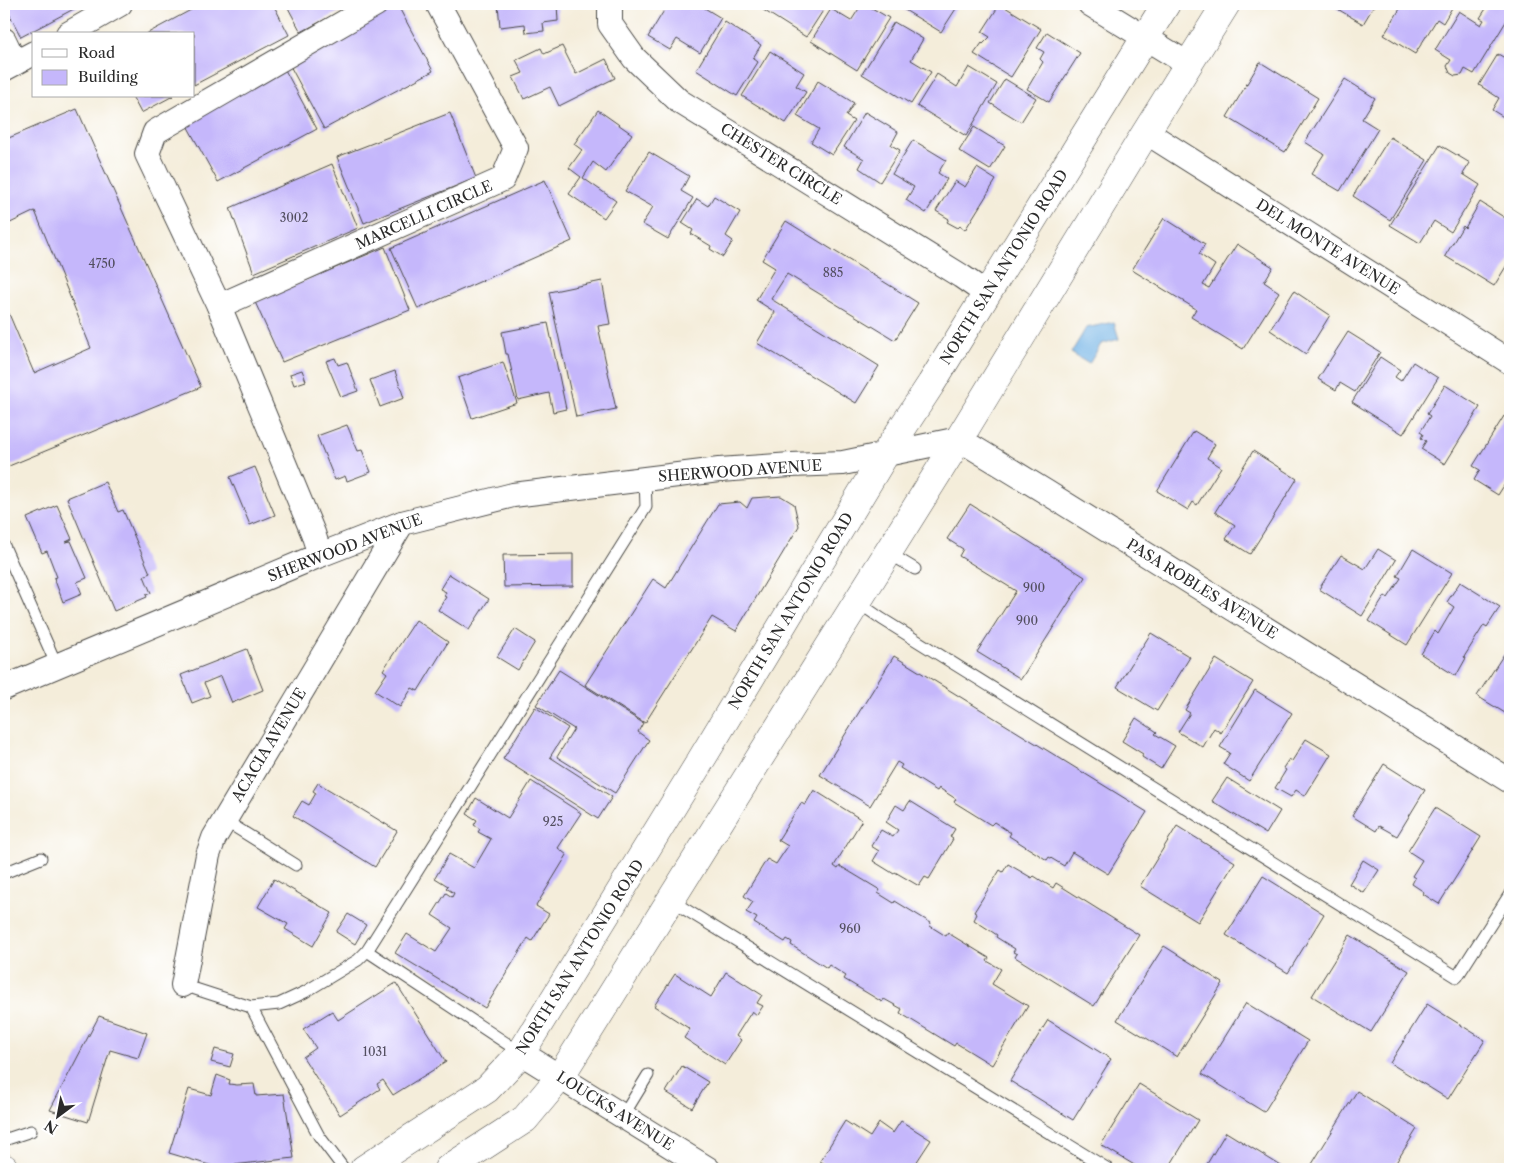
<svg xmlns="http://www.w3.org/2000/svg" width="1514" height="1173" viewBox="0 0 1514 1173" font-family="'Libre Caslon Text',serif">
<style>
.water{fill:#71b2e5;stroke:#4e6e88}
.building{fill:#c5b7fb}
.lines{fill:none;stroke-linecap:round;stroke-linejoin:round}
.service-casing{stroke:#494845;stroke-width:13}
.minor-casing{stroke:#494845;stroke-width:26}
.primary-casing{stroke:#494845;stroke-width:29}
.service{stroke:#fff;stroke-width:11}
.minor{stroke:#fff;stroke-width:24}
.primary{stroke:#fff;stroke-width:28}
.labels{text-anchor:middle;stroke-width:4;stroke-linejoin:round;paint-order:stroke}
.number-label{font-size:12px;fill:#524e5f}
.street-label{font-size:15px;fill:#2b2b2b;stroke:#fff}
</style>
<rect width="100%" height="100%" fill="#fff"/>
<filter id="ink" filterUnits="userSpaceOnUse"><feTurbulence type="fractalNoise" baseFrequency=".02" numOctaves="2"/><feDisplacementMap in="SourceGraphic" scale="10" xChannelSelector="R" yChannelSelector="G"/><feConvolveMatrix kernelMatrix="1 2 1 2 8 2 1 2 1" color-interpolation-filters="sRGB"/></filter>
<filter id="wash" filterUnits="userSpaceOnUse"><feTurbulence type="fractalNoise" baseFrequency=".0096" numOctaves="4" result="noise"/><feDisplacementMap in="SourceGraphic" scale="20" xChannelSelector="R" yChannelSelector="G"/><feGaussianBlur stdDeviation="1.12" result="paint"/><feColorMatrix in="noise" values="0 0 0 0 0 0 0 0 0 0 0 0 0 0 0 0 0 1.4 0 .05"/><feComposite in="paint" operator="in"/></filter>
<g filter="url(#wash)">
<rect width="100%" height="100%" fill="#f4edda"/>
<polygon class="water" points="1114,322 1119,339 1101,344 1089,364 1071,353 1086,328"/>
<g id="blocks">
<g class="building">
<polygon points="4,4 83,4 21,37"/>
<polygon points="202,4 273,4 289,35 194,85 194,34 146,34"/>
<polygon points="286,4 354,4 301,32"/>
<polygon points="397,4 433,71 324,129 288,62"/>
<polygon points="498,4 557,4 558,21 543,23 544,31 526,33 525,24 500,27"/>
<polygon points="668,4 672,4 678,7 680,4 698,4 721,18 700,53 677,39 670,50 648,37"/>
<polygon points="758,4 823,4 826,6 806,37 757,6"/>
<polygon points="862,4 865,4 889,18 857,70 811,41 831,9 851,21"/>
<polygon points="907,4 959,4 941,32 903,9"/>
<polygon points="1000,4 1041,29 1011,77 974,54 982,43 983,44 990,37 982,32"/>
<polygon points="1329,4 1375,4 1363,24"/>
<polygon points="1403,4 1450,4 1453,6 1443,23 1437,19 1415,54 1384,35"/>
<polygon points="1489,4 1507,4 1510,6 1510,15 1474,74 1465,69 1462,75 1455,76 1450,73 1447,66 1451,60 1435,50 1459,11 1481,25 1484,20 1480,18"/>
<polygon points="725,22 761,45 753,58 758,62 737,96 696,70"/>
<polygon points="894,22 923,39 911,60 931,72 911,104 862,74"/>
<polygon points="1047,32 1080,53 1049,102 1027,89 1043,62 1040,59 1044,52 1037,48"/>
<polygon points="562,46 576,74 606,59 615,78 559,106 550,87 524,99 513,77 523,73 516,60 541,48 544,54"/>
<polygon points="770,51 804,73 796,86 806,92 786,123 742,96"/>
<polygon points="1498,54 1510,61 1510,121 1492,110 1499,98 1479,85"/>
<polygon points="1260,62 1318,98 1285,152 1227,117"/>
<polygon points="969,67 997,84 966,136 917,106 937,74 957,87"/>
<polygon points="284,68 317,129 218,182 184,120"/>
<polygon points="1005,79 1036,98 1021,122 990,103"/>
<polygon points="1345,79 1375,98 1362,119 1378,129 1340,191 1311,174 1324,154 1305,142"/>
<polygon points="818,81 854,103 846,116 854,121 832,155 811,142 819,129 797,116"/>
<polygon points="132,96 173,96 141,113"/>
<polygon points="77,109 201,387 4,468 4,302 34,373 91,348 35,211 4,226 4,140"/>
<polygon points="598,110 632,134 606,172 593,162 583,178 616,201 604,218 569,194 581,177 569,168 582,150 574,144"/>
<polygon points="865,112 898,132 891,145 900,150 880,182 859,168 864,159 844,147"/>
<polygon points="450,113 476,178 364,223 337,157"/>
<polygon points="974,127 1005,146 990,170 959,151"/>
<polygon points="1390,137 1427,160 1390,220 1353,196"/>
<polygon points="913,140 946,160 938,173 947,179 926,213 906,200 914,187 892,174"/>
<polygon points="1440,145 1470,163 1463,174 1480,185 1451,232 1434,221 1420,243 1390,225"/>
<polygon points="649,152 689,176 681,191 693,198 668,239 642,224 653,207 625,191"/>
<polygon points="332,164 358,228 254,273 230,208"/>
<polygon points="977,168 996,180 965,230 960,226 958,228 947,222 949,219 936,211 955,181 965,187"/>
<polygon points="545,180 572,241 418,309 391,248"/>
<polygon points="714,196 740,212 726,236 733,241 723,257 710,249 711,246 691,234 693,230 682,223 697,199 708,206"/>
<polygon points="1480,202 1510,221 1510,252 1508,255 1510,256 1510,260 1494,286 1445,256 1463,226 1465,228"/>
<polygon points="1164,218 1205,244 1199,254 1215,265 1203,285 1209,288 1237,244 1273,267 1264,282 1279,292 1243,349 1191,317 1196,309 1132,270"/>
<polygon points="786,221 918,303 895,340 787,274 771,299 879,366 856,403 757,343 775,312 756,300 775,268 762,260"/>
<polygon points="385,247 410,310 282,362 255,302"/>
<polygon points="602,281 610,324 598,326 616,409 576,417 549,292"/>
<polygon points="1294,291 1330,315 1306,354 1270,330"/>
<polygon points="548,323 566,409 553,412 549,393 518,400 508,354 506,354 502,332"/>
<polygon points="1348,332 1380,352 1355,392 1340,383 1336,390 1318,379"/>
<polygon points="1380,357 1400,370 1395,377 1401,381 1413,362 1438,378 1403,434 1352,402"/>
<polygon points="335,358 338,365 347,362 358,391 341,397 326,361"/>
<polygon points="503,362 517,403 472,418 458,378"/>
<polygon points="302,370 306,381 294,385 290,374"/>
<polygon points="395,371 404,398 380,407 370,380"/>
<polygon points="1445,385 1480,407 1445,464 1421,449 1426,441 1421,438 1423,434 1420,432 1430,416 1427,414"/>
<polygon points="1504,416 1510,420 1510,476 1498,495 1474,480 1480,470 1473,466"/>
<polygon points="347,425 358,451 362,450 371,472 347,481 345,476 335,480 317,436"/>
<polygon points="1194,431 1215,444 1207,458 1221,467 1197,505 1193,502 1188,510 1157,491"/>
<polygon points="1253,451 1297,479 1250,554 1226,539 1235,525 1215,512"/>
<polygon points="255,467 275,515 250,525 230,477"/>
<polygon points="105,482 118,512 123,510 150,573 144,576 151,593 146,595 147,597 114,611 67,498"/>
<polygon points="781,496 794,504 799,526 736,631 712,617 645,723 585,685 651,582 653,579 666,588 718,504 740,502 747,508 752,498"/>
<polygon points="970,504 1085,577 1021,679 977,652 1016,591 959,556 963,549 947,539"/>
<polygon points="57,505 72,539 66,542 71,541 87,578 77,582 82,594 63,602 54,578 57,577 47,551 42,553 27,518"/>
<polygon points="1378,549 1396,560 1362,616 1319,589 1341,555 1365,569"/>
<polygon points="1413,549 1452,573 1407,645 1369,621 1385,596 1388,598 1401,578 1397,576"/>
<polygon points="573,554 573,586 504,587 503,555"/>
<polygon points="449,574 489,599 469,630 438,610 446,597 444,596 446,592 440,589"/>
<polygon points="1460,582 1500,607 1487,627 1484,625 1464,657 1466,658 1456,676 1421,654 1435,631 1438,634 1454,607 1447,602"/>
<polygon points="416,620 448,642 418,691 412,688 400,707 375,691 387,673 383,670"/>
<polygon points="515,629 535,642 518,670 497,657"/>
<polygon points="1151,633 1190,657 1157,711 1117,687"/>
<polygon points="247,649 263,690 232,703 221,676 204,683 210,696 192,703 181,675"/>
<polygon points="1504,654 1510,658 1510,716 1477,696"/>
<polygon points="894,656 1147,812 1108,874 1072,852 1064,866 1049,857 1047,860 1009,836 1011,833 994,822 991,825 954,802 956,799 939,788 937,791 900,768 902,765 897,762 870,806 820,775"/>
<polygon points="1216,659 1253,682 1221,733 1214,728 1203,747 1178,732 1190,713 1185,710"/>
<polygon points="559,670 643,723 638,732 649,740 615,793 557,757 574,729 536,705"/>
<polygon points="1255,690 1292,713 1249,781 1223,764 1230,753 1220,747"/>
<polygon points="535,707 568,728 550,757 612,797 598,819 503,759"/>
<polygon points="1136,718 1157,732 1155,734 1175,746 1161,769 1142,757 1143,754 1122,741"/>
<polygon points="1306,739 1331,754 1305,796 1296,790 1291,797 1275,788 1286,770 1283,768 1289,759 1292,761"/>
<polygon points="1384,764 1425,790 1397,836 1379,826 1376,831 1352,816"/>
<polygon points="1227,778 1280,811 1266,834 1212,801"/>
<polygon points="531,781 581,813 558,848 567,855 536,906 549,914 532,941 528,938 485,1008 395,953 407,934 436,952 452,928 432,915 446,893 452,897 454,893 446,888 448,886 435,878 449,854 474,868 491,839 478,832 480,829 474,825 477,820 467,814 476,798 508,818"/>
<polygon points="318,783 397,831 375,867 293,816 302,801 309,805 316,793 313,791"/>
<polygon points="814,790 862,820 834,866 838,869 840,866 880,890 878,893 894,903 895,901 931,923 930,926 946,936 948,933 989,958 987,961 1001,969 992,984 1028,1006 992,1065 956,1043 954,1046 900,1013 902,1009 884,999 882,1002 844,979 846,976 829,965 827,968 791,945 792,942 787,939 785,942 754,923 757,918 746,912 753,902 744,896 767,859 776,864 788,846 778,840 801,803 805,805"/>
<polygon points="910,801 955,829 950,837 953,839 929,879 925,877 919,886 895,872 894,874 873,861 879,851 871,846 881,830 893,837 898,830 886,822 896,805 904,810"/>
<polygon points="1435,808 1481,837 1439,904 1423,894 1424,892 1412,884 1415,878 1412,876 1422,860 1408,851"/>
<polygon points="1177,826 1235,862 1198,922 1140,886"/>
<polygon points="1363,860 1379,870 1364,893 1349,884"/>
<polygon points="1008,864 1032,878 1034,876 1053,888 1056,883 1139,935 1094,1006 1015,957 1017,954 1013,952 1015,949 996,937 997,935 974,920 977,914 974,912 1000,870 1003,872"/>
<polygon points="1263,876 1324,914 1288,973 1226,935"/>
<polygon points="274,879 332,913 313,946 285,929 288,924 258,907"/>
<polygon points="348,914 366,925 355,944 336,932"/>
<polygon points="1350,935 1409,971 1371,1032 1312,996"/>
<polygon points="1164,946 1223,983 1177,1057 1117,1020"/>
<polygon points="726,972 762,995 757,1003 763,1006 757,1015 752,1011 736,1036 741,1040 725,1065 684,1038 690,1029 654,1006 675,974 711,997"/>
<polygon points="396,983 446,1062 393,1095 383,1080 377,1084 380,1089 340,1115 303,1057 316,1048 303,1029 332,1011 338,1020"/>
<polygon points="1246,1003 1308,1041 1264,1112 1202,1074"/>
<polygon points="1427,1004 1485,1040 1448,1099 1390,1063"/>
<polygon points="99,1016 147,1033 138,1058 110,1050 88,1122 50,1110"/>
<polygon points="1048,1020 1111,1059 1073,1120 1010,1081"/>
<polygon points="215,1049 234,1054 230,1067 211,1062"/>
<polygon points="682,1066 708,1082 692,1108 666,1092"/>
<polygon points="217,1075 230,1080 229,1084 237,1085 254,1084 256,1096 284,1094 294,1158 216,1167 169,1153 189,1089 211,1095"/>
<polygon points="1139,1084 1198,1120 1168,1169 1141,1169 1101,1145"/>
<polygon points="1357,1091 1417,1129 1392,1169 1320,1169 1312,1164"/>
<polygon points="845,1121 870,1137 879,1123 893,1133 901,1121 931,1140 912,1169 833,1169 820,1161"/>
<polygon points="1226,1132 1286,1169 1204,1169"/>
</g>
</g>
</g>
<g filter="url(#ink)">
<use href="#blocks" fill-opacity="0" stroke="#494845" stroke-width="1"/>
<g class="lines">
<g class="service-casing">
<g id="service">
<polyline points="4,546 57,666"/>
<polyline points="887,552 915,569"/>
<polyline points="856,601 882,619 1457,977 1510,894"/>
<polyline points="224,820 296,865"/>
<polyline points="4,873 41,858"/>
<polyline points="670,900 1108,1169"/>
<polyline points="367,951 521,1053"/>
<polyline points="183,985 251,1007 279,1004 305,992 358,960 367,951 646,507 645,479"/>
<polyline points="251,1007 319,1136 344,1169"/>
<polyline points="623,1116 648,1075"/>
<polyline points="4,1140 31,1131"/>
</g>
</g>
<g class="minor-casing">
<g id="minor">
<polyline points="610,4 610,24 634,58 679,101 961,276 987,294"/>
<polyline points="1090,4 1188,64"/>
<polyline points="68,34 120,4"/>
<polyline points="4,40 15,63"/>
<polyline points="4,69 34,53"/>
<polyline points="1146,132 1510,362"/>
<polyline points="219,306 503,179 516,148 438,4"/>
<polyline points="320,555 313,533 219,306 147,154 155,132 376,4"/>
<polyline points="4,688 320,555 402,523 513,495 719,470 791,465 843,463 959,439 1046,492 1510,781"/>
<polyline points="183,985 208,855 214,838 402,523"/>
<polyline points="521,1053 708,1169"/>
</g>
</g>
<g class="primary-casing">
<g id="primary">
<polyline points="4,1168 4,1169"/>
<polyline points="364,1169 487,1089 521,1053 698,765 884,456 931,384 1166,4"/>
<polyline points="448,1169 525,1119 560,1077 959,439 1138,145 1226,4"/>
</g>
</g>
<use href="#service" class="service"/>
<use href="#minor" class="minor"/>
<use href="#primary" class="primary"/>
</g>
</g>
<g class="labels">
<g class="number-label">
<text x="294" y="222">3002</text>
<text x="102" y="268">4750</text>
<text x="833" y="277">885</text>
<text x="1034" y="592">900</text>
<text x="1027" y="625">900</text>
<text x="553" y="826">925</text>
<text x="850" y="933">960</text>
<text x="375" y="1056">1031</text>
</g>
<g class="street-label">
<text transform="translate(781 164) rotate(32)" y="5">CHESTER CIRCLE</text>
<text transform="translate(424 215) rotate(-24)" y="5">MARCELLI CIRCLE</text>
<text transform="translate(1328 247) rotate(32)" y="5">DEL MONTE AVENUE</text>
<text transform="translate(1004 267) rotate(-58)" y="5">NORTH SAN ANTONIO ROAD</text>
<text transform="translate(740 471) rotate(-4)" y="5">SHERWOOD AVENUE</text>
<text transform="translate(345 548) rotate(-21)" y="5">SHERWOOD AVENUE</text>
<text transform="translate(1202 589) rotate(32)" y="5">PASA ROBLES AVENUE</text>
<text transform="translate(791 611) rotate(-59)" y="5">NORTH SAN ANTONIO ROAD</text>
<text transform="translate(269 745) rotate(-59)" y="5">ACACIA AVENUE</text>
<text transform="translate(580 957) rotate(-58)" y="5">NORTH SAN ANTONIO ROAD</text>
<text transform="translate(615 1111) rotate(32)" y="5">LOUCKS AVENUE</text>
</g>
</g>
<rect width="1514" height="1173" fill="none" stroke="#fff" stroke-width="20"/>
<rect x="32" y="32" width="162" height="65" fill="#ffffff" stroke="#aaaaaa"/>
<rect x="42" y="49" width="25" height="8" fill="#ffffff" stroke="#aaaaaa"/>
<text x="78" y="58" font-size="15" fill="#2b2b2b">Road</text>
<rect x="42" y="70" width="25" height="15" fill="#c5b7fb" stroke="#aaaaaa"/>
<text x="78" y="82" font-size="15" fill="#2b2b2b">Building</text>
<g transform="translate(58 1116) rotate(212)" stroke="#ffffff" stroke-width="4" paint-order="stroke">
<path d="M0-4L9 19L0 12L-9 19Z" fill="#2b2b2b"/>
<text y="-8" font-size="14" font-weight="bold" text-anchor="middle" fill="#2b2b2b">N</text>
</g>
</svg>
